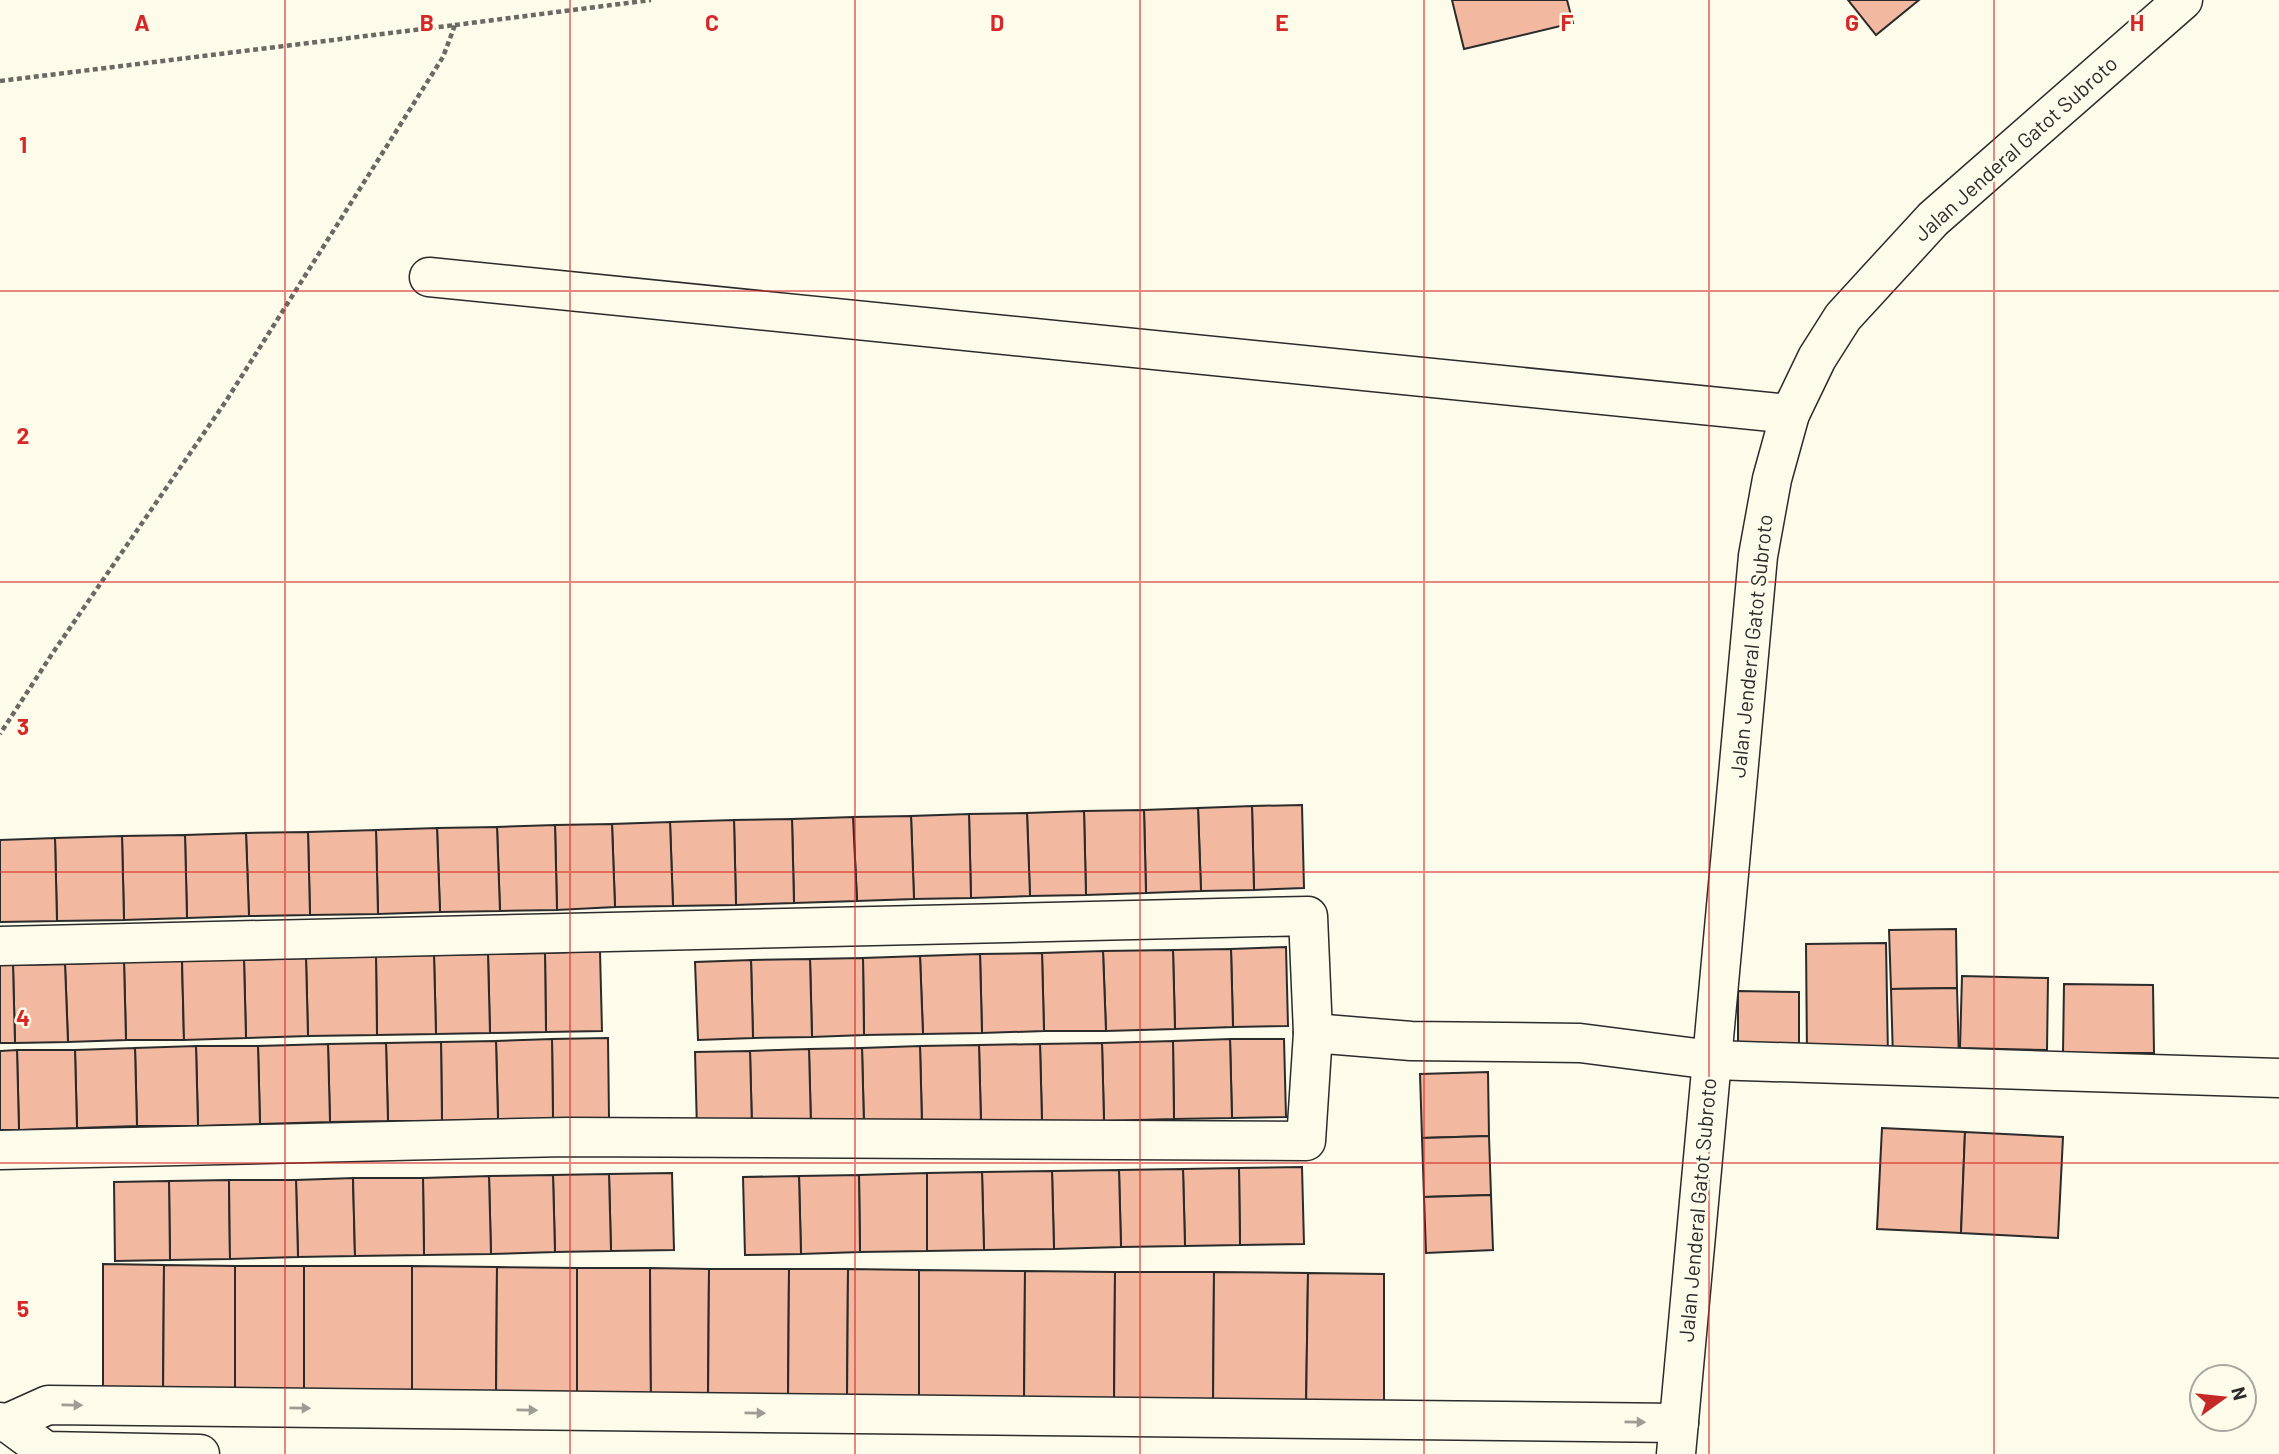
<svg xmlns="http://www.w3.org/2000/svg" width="2279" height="1454" viewBox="0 0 2279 1454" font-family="Barlow,sans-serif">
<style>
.building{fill:#f2b8a0;stroke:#2b2b2b;stroke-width:2}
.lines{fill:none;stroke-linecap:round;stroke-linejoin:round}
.street-casing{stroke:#2b2b2b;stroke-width:41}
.secondary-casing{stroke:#2b2b2b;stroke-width:41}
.path{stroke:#6a6964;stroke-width:4.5;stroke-dasharray:5 3.5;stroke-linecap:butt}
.street{stroke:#fdfbea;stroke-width:38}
.secondary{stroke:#fdfbea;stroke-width:38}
.oneway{fill:#9e9d94}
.grid{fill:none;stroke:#d62828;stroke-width:2;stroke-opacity:0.55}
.labels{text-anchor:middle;stroke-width:5;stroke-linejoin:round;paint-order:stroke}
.street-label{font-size:21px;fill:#2b2b2b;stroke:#fdfbea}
.grid-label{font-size:23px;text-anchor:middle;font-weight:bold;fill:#d62828;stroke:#fdfbea;stroke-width:5;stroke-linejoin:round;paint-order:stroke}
</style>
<rect width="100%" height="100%" fill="#fdfbea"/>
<g class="building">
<polygon points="1452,0 1567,0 1573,23 1464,49"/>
<polygon points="1848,0 1919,0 1876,35"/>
<polygon points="1302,805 1304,888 1254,890 1252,806"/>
<polygon points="1252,806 1254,890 1201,891 1198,808"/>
<polygon points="1198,808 1201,891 1146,893 1144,810"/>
<polygon points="1144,810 1146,893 1086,895 1084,811"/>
<polygon points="1084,811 1086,895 1030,896 1027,813"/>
<polygon points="1027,813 1030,896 971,898 969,814"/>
<polygon points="969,814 971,898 914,899 911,816"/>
<polygon points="911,816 914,899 857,901 853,817"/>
<polygon points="853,817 857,901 794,903 792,819"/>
<polygon points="792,819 794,903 736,905 734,820"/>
<polygon points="734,820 736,905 673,906 670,822"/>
<polygon points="670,822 673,906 615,907 612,824"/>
<polygon points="612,824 615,907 557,910 555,825"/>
<polygon points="555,825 557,910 500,911 497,827"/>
<polygon points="497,827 500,911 440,912 437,828"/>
<polygon points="437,828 440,912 378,914 376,830"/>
<polygon points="376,830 378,914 310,915 308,832"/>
<polygon points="308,832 310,915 249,916 246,833"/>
<polygon points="246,833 249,916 187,918 185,835"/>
<polygon points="185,835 187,918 124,920 122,836"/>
<polygon points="122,836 124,920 57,921 55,838"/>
<polygon points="55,838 57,921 0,922 0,840"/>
<polygon points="1956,929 1957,988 1891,989 1889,930"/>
<polygon points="1886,943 1888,1056 1807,1056 1806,944"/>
<polygon points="1286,947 1288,1026 1233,1027 1231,949"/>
<polygon points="1231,949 1233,1027 1175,1029 1173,950"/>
<polygon points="1173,950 1175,1029 1106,1031 1103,951"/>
<polygon points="600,951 602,1031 546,1032 545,953"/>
<polygon points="1103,951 1106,1031 1044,1031 1042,953"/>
<polygon points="545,953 546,1032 490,1033 488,954"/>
<polygon points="1042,953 1044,1031 982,1033 980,954"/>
<polygon points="488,954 490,1033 436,1034 434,955"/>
<polygon points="980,954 982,1033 923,1034 920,956"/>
<polygon points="434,955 436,1034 377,1035 376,956"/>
<polygon points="376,956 377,1035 308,1036 306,958"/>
<polygon points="920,956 923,1034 864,1035 863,958"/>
<polygon points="306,958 308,1036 246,1038 244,960"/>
<polygon points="863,958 864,1035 812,1037 810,959"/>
<polygon points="810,959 812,1037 753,1038 751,960"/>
<polygon points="182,960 184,1040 126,1040 124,962"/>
<polygon points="182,960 244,960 246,1038 184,1040"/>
<polygon points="751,960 753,1038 698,1040 695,962"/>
<polygon points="124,962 126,1040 68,1042 65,964"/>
<polygon points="65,964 68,1042 15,1043 13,965"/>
<polygon points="0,965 13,965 15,1043 0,1043"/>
<polygon points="1962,976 2048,978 2047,1050 1960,1048"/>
<polygon points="2064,984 2153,985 2154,1053 2063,1053"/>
<polygon points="1957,988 1959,1059 1893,1059 1891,989"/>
<polygon points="1738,991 1799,992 1799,1049 1738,1048"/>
<polygon points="608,1038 609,1118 553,1119 552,1039"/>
<polygon points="552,1039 553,1119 498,1119 496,1041"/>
<polygon points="1230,1039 1284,1039 1286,1117 1232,1118"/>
<polygon points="1230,1039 1232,1118 1174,1119 1173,1041"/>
<polygon points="496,1041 498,1119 442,1121 441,1042"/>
<polygon points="1173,1041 1174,1119 1104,1121 1102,1043"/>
<polygon points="441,1042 442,1121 388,1121 386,1043"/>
<polygon points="386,1043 388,1121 330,1122 328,1044"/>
<polygon points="1102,1043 1104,1121 1042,1122 1040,1044"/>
<polygon points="328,1044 330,1122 260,1124 258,1046"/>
<polygon points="1040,1044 1042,1122 981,1124 979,1045"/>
<polygon points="979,1045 981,1124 922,1125 920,1046"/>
<polygon points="196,1046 258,1046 260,1124 198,1126"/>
<polygon points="196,1046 198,1126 137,1126 135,1048"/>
<polygon points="920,1046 922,1125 864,1126 862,1048"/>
<polygon points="135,1048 137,1126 77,1128 75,1050"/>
<polygon points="862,1048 864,1126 811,1127 809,1049"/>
<polygon points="809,1049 811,1127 752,1129 750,1051"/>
<polygon points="17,1050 75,1050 77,1128 19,1130"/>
<polygon points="17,1050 19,1130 0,1130 0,1051"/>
<polygon points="750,1051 752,1129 697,1130 695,1052"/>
<polygon points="1488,1072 1489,1136 1422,1138 1420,1074"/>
<polygon points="1882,1128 1965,1132 1961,1233 1877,1229"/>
<polygon points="1965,1132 2063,1137 2058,1238 1961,1233"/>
<polygon points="1489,1136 1491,1195 1424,1197 1422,1138"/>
<polygon points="1302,1167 1304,1244 1240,1245 1239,1168"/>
<polygon points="1239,1168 1240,1245 1185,1246 1183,1169"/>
<polygon points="1183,1169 1185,1246 1121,1247 1119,1170"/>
<polygon points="1119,1170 1121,1247 1054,1249 1052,1171"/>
<polygon points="1052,1171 1054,1249 984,1250 982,1172"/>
<polygon points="982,1172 984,1250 927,1251 927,1173"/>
<polygon points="672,1173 674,1250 611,1251 609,1174"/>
<polygon points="927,1173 927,1251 860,1252 859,1175"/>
<polygon points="609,1174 611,1251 555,1252 553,1175"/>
<polygon points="553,1175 555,1252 491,1254 489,1176"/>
<polygon points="859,1175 860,1252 801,1254 799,1176"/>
<polygon points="489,1176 491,1254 424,1255 423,1178"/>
<polygon points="799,1176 801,1254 745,1255 743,1177"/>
<polygon points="353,1178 355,1256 298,1257 296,1180"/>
<polygon points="353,1178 423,1178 424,1255 355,1256"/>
<polygon points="229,1180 230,1259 170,1260 169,1181"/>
<polygon points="229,1180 296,1180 298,1257 230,1259"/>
<polygon points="169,1181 170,1260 115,1261 114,1182"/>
<polygon points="1491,1195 1493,1250 1426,1253 1424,1197"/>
<polygon points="103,1264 164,1265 163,1399 103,1399"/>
<polygon points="164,1265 235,1266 235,1400 163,1399"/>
<rect x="235" y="1266" width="69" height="134"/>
<polygon points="304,1266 412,1266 412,1401 304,1400"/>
<polygon points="412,1266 497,1267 496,1402 412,1401"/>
<polygon points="497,1267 577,1268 577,1402 496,1402"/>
<polygon points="577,1268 650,1268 651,1403 577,1402"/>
<polygon points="650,1268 709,1269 708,1404 651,1403"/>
<polygon points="709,1269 789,1269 788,1404 708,1404"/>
<polygon points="789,1269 848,1269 847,1405 788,1404"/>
<polygon points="848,1269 919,1270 919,1405 847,1405"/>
<polygon points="919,1270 1025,1271 1024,1406 919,1405"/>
<polygon points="1025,1271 1115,1272 1114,1407 1024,1406"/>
<polygon points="1115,1272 1214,1272 1213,1408 1114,1407"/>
<polygon points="1214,1272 1308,1273 1306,1409 1213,1408"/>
<polygon points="1308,1273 1384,1274 1384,1410 1306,1409"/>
</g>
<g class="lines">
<g class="street-casing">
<g id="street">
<polyline points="429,277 1790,414"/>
<polyline points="0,946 1308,916 1313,1033"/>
<polyline points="0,1150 567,1137 1306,1141 1313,1033 1411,1041 1580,1043 1712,1060 2279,1078"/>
<polyline points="0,1422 8,1423 48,1405 1679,1423"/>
<polyline points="8,1423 46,1451 200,1454"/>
</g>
</g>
<g class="secondary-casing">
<polyline id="secondary" points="1676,1454 1758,556 1772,479 1790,414 1817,358 1843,317 1933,219 2183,0"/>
</g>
<g class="path">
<polyline points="455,25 651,0"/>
<polyline points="0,81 455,25 443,57 226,401 52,654 0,734"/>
</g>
<use href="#street" class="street"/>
<use href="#secondary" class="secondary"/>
</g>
<defs><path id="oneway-solid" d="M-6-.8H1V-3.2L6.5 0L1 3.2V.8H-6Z" transform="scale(1.75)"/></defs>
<g class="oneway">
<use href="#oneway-solid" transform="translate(72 1405) rotate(1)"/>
<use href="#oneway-solid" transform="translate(300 1408) rotate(1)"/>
<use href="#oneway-solid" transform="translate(527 1410) rotate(1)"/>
<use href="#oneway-solid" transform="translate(755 1413) rotate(1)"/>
<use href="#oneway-solid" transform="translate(1635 1422) rotate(1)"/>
</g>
<path class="grid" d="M285 0V1454M570 0V1454M855 0V1454M1140 0V1454M1424 0V1454M1709 0V1454M1994 0V1454M0 291H2279M0 582H2279M0 872H2279M0 1163H2279"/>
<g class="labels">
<g class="street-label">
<text transform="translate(2016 149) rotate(-42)" y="7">Jalan Jenderal Gatot Subroto</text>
<text transform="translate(1752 646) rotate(-84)" y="7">Jalan Jenderal Gatot Subroto</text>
<text transform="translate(1698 1210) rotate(-85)" y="7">Jalan Jenderal Gatot Subroto</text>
</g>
</g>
<g class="grid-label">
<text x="142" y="31">A</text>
<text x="427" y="31">B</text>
<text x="712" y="31">C</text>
<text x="997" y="31">D</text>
<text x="1282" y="31">E</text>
<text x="1567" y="31">F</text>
<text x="1852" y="31">G</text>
<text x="2137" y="31">H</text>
<text x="23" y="153">1</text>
<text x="23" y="444">2</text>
<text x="23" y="735">3</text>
<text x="23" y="1026">4</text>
<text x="23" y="1317">5</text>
</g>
<g transform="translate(2223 1398) rotate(75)"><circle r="33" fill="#fdfbea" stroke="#a9a89e" stroke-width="2"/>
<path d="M0-5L12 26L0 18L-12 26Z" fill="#c62828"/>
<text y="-10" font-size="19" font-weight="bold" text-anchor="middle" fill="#2b2b2b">N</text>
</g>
</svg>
